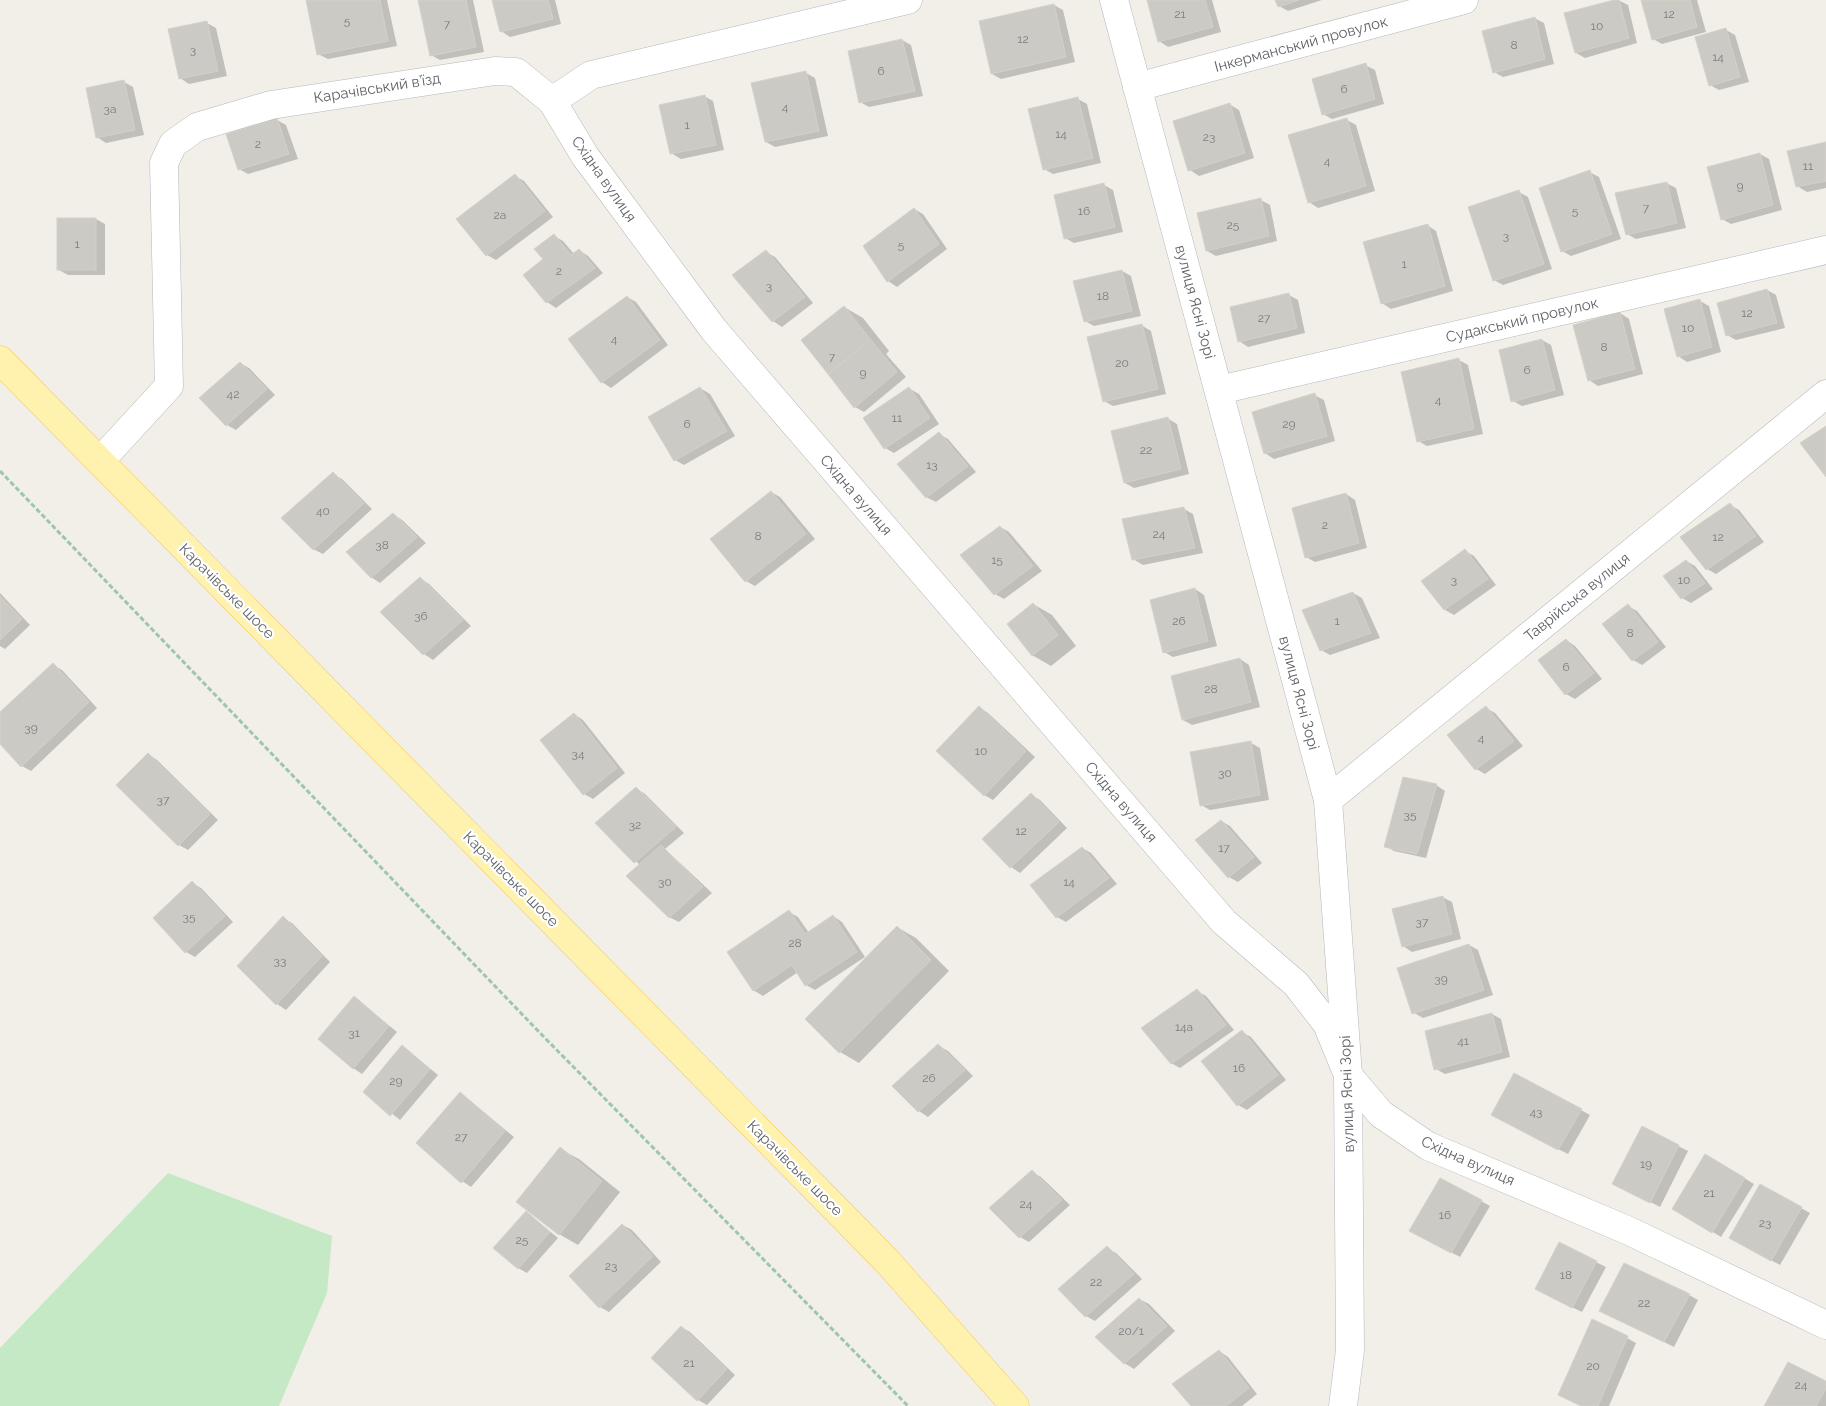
<svg xmlns="http://www.w3.org/2000/svg" width="1826" height="1406" viewBox="0 0 1826 1406" font-family="Raleway,sans-serif">
<style>
.green{fill:#c5e8c5}
.shadow{fill:#0003}
.building{fill:#cccac5;stroke:#d6d1c6}
.lines{fill:none;stroke-linecap:round;stroke-linejoin:round}
.minor-casing{stroke:#b5b8bc;stroke-width:29}
.primary-casing{stroke:#f2c960;stroke-width:29}
.path{stroke:#9cc7a9;stroke-width:3;stroke-dasharray:5 2.5;stroke-linecap:butt}
.minor{stroke:#fff;stroke-width:28}
.primary{stroke:#fff2af;stroke-width:28}
.labels{text-anchor:middle;stroke-width:4.5;stroke-linejoin:round;paint-order:stroke}
.number-label{font-size:12px;fill:#7a7d7f}
.street-label{font-size:15px;fill:#5f6368;stroke:#fff}
</style>
<rect width="100%" height="100%" fill="#f1efe8"/>
<polygon class="green" points="168,1173 332,1236 327,1293 279,1406 0,1406 0,1348"/>
<g class="shadow">
<polygon points="307,0 387,0 397,46 328,59 318,54"/>
<polygon points="420,0 473,0 484,52 440,60 431,55"/>
<polygon points="493,0 555,0 561,24 510,37 501,31"/>
<polygon points="1148,0 1212,0 1221,32 1168,47 1159,41"/>
<polygon points="1277,0 1322,0 1288,11 1279,6"/>
<polygon points="1618,0 1628,5 1637,43 1585,58 1576,53"/>
<polygon points="1642,0 1697,0 1706,32 1662,44 1653,39"/>
<polygon points="1054,5 1063,10 1075,62 1001,79 992,74"/>
<polygon points="1534,18 1544,23 1554,64 1503,77 1494,72"/>
<polygon points="207,23 216,28 227,76 189,84 180,78"/>
<polygon points="1726,30 1735,35 1749,82 1719,90 1710,85"/>
<polygon points="902,40 911,45 923,96 869,107 860,102 849,52"/>
<polygon points="1365,65 1375,70 1384,104 1332,119 1323,114"/>
<polygon points="806,73 815,78 828,136 775,147 766,142"/>
<polygon points="124,82 133,87 144,135 106,143 97,137"/>
<polygon points="704,96 713,101 724,150 681,159 671,153"/>
<polygon points="1078,99 1087,104 1101,163 1053,174 1044,169"/>
<polygon points="1229,104 1239,110 1254,158 1199,176 1190,170"/>
<polygon points="277,120 286,125 298,159 248,174 239,169"/>
<polygon points="1347,120 1356,125 1375,191 1318,208 1309,202"/>
<polygon points="1826,143 1826,188 1807,192 1797,186"/>
<polygon points="1760,154 1769,159 1782,210 1731,224 1722,219"/>
<polygon points="1589,172 1599,177 1621,239 1571,256 1562,251"/>
<polygon points="515,176 524,181 553,217 496,260 487,255"/>
<polygon points="1666,183 1676,188 1686,228 1636,239 1627,234"/>
<polygon points="1104,185 1113,190 1123,232 1074,243 1065,238"/>
<polygon points="1519,192 1528,197 1552,269 1503,285 1494,280"/>
<polygon points="1261,200 1270,205 1277,241 1216,256 1207,251"/>
<polygon points="914,209 923,214 947,249 897,287 888,281 864,246"/>
<polygon points="96,219 105,224 105,275 68,275 59,270"/>
<polygon points="1427,225 1436,231 1453,291 1391,309 1382,303"/>
<polygon points="554,236 563,241 574,254 579,250 588,256 603,273 556,308 547,302 525,275 545,259"/>
<polygon points="766,252 775,257 813,303 782,327 773,321 734,276"/>
<polygon points="1122,271 1131,276 1141,316 1094,326 1085,321"/>
<polygon points="1767,290 1776,295 1785,328 1736,340 1727,335"/>
<polygon points="1289,295 1298,300 1305,333 1248,347 1239,341"/>
<polygon points="627,297 636,302 668,345 611,388 602,382"/>
<polygon points="1700,301 1709,306 1721,352 1687,362 1678,356"/>
<polygon points="844,307 863,318 889,351 886,354 906,377 864,412 855,407"/>
<polygon points="1620,313 1629,319 1643,374 1598,386 1589,380"/>
<polygon points="1141,325 1151,331 1166,394 1113,406 1104,401"/>
<polygon points="1542,340 1551,345 1564,395 1522,406 1513,401"/>
<polygon points="1459,360 1468,365 1483,434 1427,446 1418,441"/>
<polygon points="240,363 249,368 275,395 236,430 227,425"/>
<polygon points="700,388 710,394 735,436 684,465 675,460"/>
<polygon points="910,389 919,394 939,424 894,453 885,448"/>
<polygon points="1314,395 1324,400 1335,441 1274,459 1265,453"/>
<polygon points="1167,418 1177,424 1189,474 1134,488 1125,483"/>
<polygon points="939,434 948,439 976,472 936,502 926,497"/>
<polygon points="333,474 342,479 372,509 323,554 313,549"/>
<polygon points="771,492 780,497 815,539 755,586 746,581"/>
<polygon points="1346,494 1355,500 1367,548 1315,562 1306,557"/>
<polygon points="1730,505 1739,510 1764,542 1716,574 1707,569"/>
<polygon points="1184,509 1193,514 1203,553 1143,565 1133,559"/>
<polygon points="393,514 402,520 426,543 380,583 371,577"/>
<polygon points="1000,527 1009,532 1042,571 1004,599 995,594"/>
<polygon points="1465,551 1474,556 1496,585 1454,615 1445,610"/>
<polygon points="1686,561 1695,566 1713,589 1691,603 1682,598"/>
<polygon points="420,578 429,584 471,626 433,660 424,654 382,612"/>
<polygon points="1195,589 1204,595 1217,646 1173,657 1164,652"/>
<polygon points="0,593 30,625 5,649 0,646"/>
<polygon points="1353,593 1362,598 1380,638 1330,655 1321,650"/>
<polygon points="1033,604 1052,615 1076,646 1051,666 1032,655"/>
<polygon points="1628,606 1637,611 1666,647 1642,665 1633,660"/>
<polygon points="1566,640 1575,646 1602,679 1575,699 1566,694"/>
<polygon points="1240,659 1249,665 1260,707 1192,725 1183,720"/>
<polygon points="53,665 62,670 97,708 31,771 22,766 0,742 0,714"/>
<polygon points="979,707 988,713 1035,757 993,800 984,795"/>
<polygon points="1486,708 1495,713 1523,746 1485,774 1476,769"/>
<polygon points="574,714 583,720 625,773 593,799 584,794"/>
<polygon points="1251,743 1260,748 1269,800 1210,810 1201,805"/>
<polygon points="148,754 157,760 218,820 188,850 179,845"/>
<polygon points="1436,785 1445,791 1426,858 1394,851 1385,846"/>
<polygon points="636,788 645,794 684,833 665,849 712,893 679,922 669,917 640,865 596,824"/>
<polygon points="1031,795 1040,800 1067,828 1020,873 1011,867 984,839"/>
<polygon points="1221,821 1230,826 1262,863 1238,882 1229,877"/>
<polygon points="1082,848 1091,853 1117,884 1066,922 1057,917"/>
<polygon points="192,883 201,888 233,922 195,957 186,952 155,918"/>
<polygon points="1442,897 1452,902 1461,939 1412,952 1403,946"/>
<polygon points="789,912 798,917 809,933 833,916 842,922 865,957 815,990 806,985 798,972 763,996 753,990"/>
<polygon points="283,918 292,923 330,962 286,1010 277,1004 239,966"/>
<polygon points="897,927 916,938 949,971 859,1063 840,1052 807,1019"/>
<polygon points="1469,945 1478,950 1493,995 1423,1018 1414,1013"/>
<polygon points="1197,991 1206,996 1234,1030 1180,1068 1171,1063"/>
<polygon points="355,998 397,1032 362,1074 353,1068"/>
<polygon points="1492,1014 1501,1019 1510,1057 1445,1074 1436,1069"/>
<polygon points="1242,1032 1251,1037 1286,1080 1247,1110 1238,1105"/>
<polygon points="939,1046 948,1051 973,1076 928,1117 919,1111 894,1086"/>
<polygon points="403,1047 438,1075 400,1120 365,1092"/>
<polygon points="461,1093 514,1137 471,1187 462,1181"/>
<polygon points="1581,1110 1590,1115 1568,1154 1501,1120"/>
<polygon points="1642,1128 1688,1151 1660,1207 1623,1188"/>
<polygon points="560,1149 579,1159 620,1192 578,1245 559,1234"/>
<polygon points="1706,1155 1754,1184 1721,1237 1674,1208"/>
<polygon points="1032,1172 1041,1177 1070,1205 1029,1242 1020,1237"/>
<polygon points="1761,1186 1810,1213 1780,1265 1730,1238"/>
<polygon points="1481,1201 1490,1206 1460,1257 1420,1236"/>
<polygon points="526,1212 558,1238 527,1273 518,1268"/>
<polygon points="623,1225 632,1230 661,1262 609,1312 600,1307"/>
<polygon points="1559,1244 1606,1267 1582,1312 1545,1294"/>
<polygon points="1107,1248 1116,1253 1142,1279 1095,1321 1086,1316"/>
<polygon points="1689,1295 1698,1300 1674,1347 1601,1311"/>
<polygon points="1139,1299 1149,1304 1175,1331 1134,1369 1124,1363"/>
<polygon points="681,1327 690,1332 735,1375 707,1405 698,1400"/>
<polygon points="1627,1338 1636,1343 1609,1406 1582,1406"/>
<polygon points="1219,1351 1228,1357 1257,1394 1242,1406 1193,1406"/>
<polygon points="1826,1383 1826,1406 1765,1406"/>
</g>
<g class="building">
<polygon points="306,0 380,0 388,41 317,55"/>
<polygon points="418,0 466,0 476,47 430,56"/>
<polygon points="492,0 548,0 553,19 500,32"/>
<polygon points="1147,0 1205,0 1213,27 1158,42"/>
<polygon points="1275,0 1299,0 1278,7"/>
<polygon points="1614,0 1619,0 1629,38 1575,53 1564,13"/>
<polygon points="1641,0 1690,0 1697,27 1652,40"/>
<polygon points="1054,4 1066,57 991,74 979,21"/>
<polygon points="1535,17 1545,59 1493,73 1482,31"/>
<polygon points="207,21 218,71 179,79 168,29"/>
<polygon points="1726,28 1740,77 1709,86 1695,37"/>
<polygon points="902,39 915,91 859,103 848,51"/>
<polygon points="1366,63 1375,99 1322,115 1312,79"/>
<polygon points="806,71 819,131 765,142 751,83"/>
<polygon points="124,80 135,130 96,138 86,88"/>
<polygon points="705,95 716,145 670,154 659,105"/>
<polygon points="1078,97 1093,158 1043,170 1028,109"/>
<polygon points="1230,103 1245,153 1188,171 1173,121"/>
<polygon points="277,118 289,154 238,170 226,134"/>
<polygon points="1347,118 1366,186 1308,203 1288,135"/>
<polygon points="1826,142 1826,181 1796,187 1787,151"/>
<polygon points="1760,153 1773,205 1721,220 1707,167"/>
<polygon points="1590,170 1612,234 1561,252 1539,188"/>
<polygon points="515,174 545,211 486,256 456,219"/>
<polygon points="1667,182 1677,223 1626,235 1615,193"/>
<polygon points="1104,183 1115,227 1064,239 1054,195"/>
<polygon points="1519,190 1544,264 1493,281 1468,207"/>
<polygon points="1261,198 1269,236 1206,251 1197,213"/>
<polygon points="914,208 939,244 887,282 863,246"/>
<rect x="57" y="218" width="39" height="52"/>
<polygon points="1428,224 1445,286 1381,304 1363,242"/>
<polygon points="554,234 571,255 579,249 595,268 546,303 523,275 543,259 534,249"/>
<polygon points="766,250 805,297 772,322 732,275"/>
<polygon points="1122,270 1132,311 1084,322 1073,281"/>
<polygon points="1767,289 1777,323 1726,336 1717,303"/>
<polygon points="1289,293 1297,328 1238,342 1230,307"/>
<polygon points="627,296 660,340 601,383 568,339"/>
<polygon points="1700,299 1712,347 1677,357 1664,309"/>
<polygon points="844,306 871,340 828,374 801,340"/>
<polygon points="1620,312 1635,369 1588,381 1573,325"/>
<polygon points="1142,324 1158,389 1103,402 1087,337"/>
<polygon points="1542,339 1555,390 1511,402 1499,350"/>
<polygon points="871,340 897,372 854,408 828,374"/>
<polygon points="1459,358 1474,429 1417,442 1401,372"/>
<polygon points="240,362 267,389 226,426 199,398"/>
<polygon points="700,387 727,431 674,461 648,417"/>
<polygon points="909,387 930,418 884,449 863,418"/>
<polygon points="1315,393 1327,436 1264,454 1252,412"/>
<polygon points="1168,417 1181,469 1124,483 1111,431"/>
<polygon points="1826,426 1826,477 1800,443"/>
<polygon points="939,432 968,466 926,498 897,464"/>
<polygon points="333,472 364,503 313,550 281,518"/>
<polygon points="771,491 806,534 745,582 710,539"/>
<polygon points="1346,493 1359,543 1305,558 1292,508"/>
<polygon points="1730,503 1756,536 1706,570 1680,537"/>
<polygon points="1184,507 1195,548 1132,560 1122,519"/>
<polygon points="393,513 417,537 371,578 346,552"/>
<polygon points="1000,526 1033,566 994,595 960,555"/>
<polygon points="1465,549 1488,579 1444,610 1421,581"/>
<polygon points="1686,560 1705,583 1681,599 1663,576"/>
<polygon points="420,577 463,620 423,655 380,612"/>
<polygon points="1195,588 1208,641 1163,653 1150,600"/>
<polygon points="1353,592 1371,633 1320,651 1302,610"/>
<polygon points="0,596 22,619 0,640"/>
<polygon points="1033,603 1058,635 1032,656 1007,624"/>
<polygon points="1628,604 1658,642 1632,661 1602,624"/>
<polygon points="1566,639 1594,673 1565,695 1538,660"/>
<polygon points="1240,658 1251,702 1182,720 1171,676"/>
<polygon points="53,663 89,702 21,767 0,744 0,712"/>
<polygon points="979,706 1026,751 984,796 936,751"/>
<polygon points="1486,706 1514,741 1475,770 1447,735"/>
<polygon points="574,713 617,768 583,795 540,740"/>
<polygon points="1251,741 1260,795 1200,806 1190,752"/>
<polygon points="148,753 210,814 178,846 116,785"/>
<polygon points="1403,777 1437,784 1417,854 1384,847"/>
<polygon points="636,787 676,827 634,863 595,823"/>
<polygon points="1031,793 1059,822 1010,868 982,839"/>
<polygon points="1221,820 1254,857 1228,878 1195,840"/>
<polygon points="661,845 703,887 669,918 626,876"/>
<polygon points="1082,847 1109,878 1056,918 1030,885"/>
<polygon points="192,881 225,916 185,953 153,918"/>
<polygon points="1443,896 1452,934 1402,947 1392,909"/>
<polygon points="789,910 805,934 833,915 857,952 805,986 792,965 753,991 727,952"/>
<polygon points="283,916 322,956 276,1005 237,966"/>
<polygon points="897,926 931,960 839,1053 805,1019"/>
<polygon points="1469,944 1484,990 1412,1014 1397,968"/>
<polygon points="1197,989 1226,1025 1171,1064 1141,1028"/>
<polygon points="354,996 389,1026 353,1069 318,1039"/>
<polygon points="1492,1013 1502,1052 1434,1070 1425,1031"/>
<polygon points="1242,1030 1278,1075 1237,1106 1201,1061"/>
<polygon points="938,1044 965,1070 918,1112 892,1086"/>
<polygon points="402,1045 430,1069 390,1116 363,1092"/>
<polygon points="1514,1073 1582,1109 1558,1150 1491,1115"/>
<polygon points="460,1092 505,1131 461,1183 416,1143"/>
<polygon points="1642,1126 1679,1145 1650,1203 1612,1184"/>
<polygon points="560,1147 602,1181 559,1235 516,1202"/>
<polygon points="1705,1154 1745,1178 1712,1233 1672,1209"/>
<polygon points="1032,1170 1062,1200 1019,1238 989,1208"/>
<polygon points="1440,1178 1482,1200 1451,1253 1409,1231"/>
<polygon points="1760,1184 1802,1207 1771,1261 1729,1238"/>
<polygon points="526,1211 550,1232 518,1269 493,1248"/>
<polygon points="622,1224 653,1256 599,1308 569,1276"/>
<polygon points="1559,1242 1597,1261 1572,1308 1535,1289"/>
<polygon points="1107,1246 1134,1274 1085,1317 1058,1289"/>
<polygon points="1624,1263 1690,1294 1664,1342 1599,1311"/>
<polygon points="1139,1298 1167,1326 1124,1364 1095,1337"/>
<polygon points="1592,1319 1628,1336 1598,1406 1581,1406 1558,1395"/>
<polygon points="681,1326 727,1369 697,1401 651,1358"/>
<polygon points="1219,1350 1249,1388 1226,1406 1191,1406 1172,1384"/>
<polygon points="1788,1362 1826,1381 1826,1388 1816,1406 1764,1406"/>
</g>
<g class="lines">
<g class="minor-casing">
<g id="minor">
<polyline points="1114,0 1328,800 1348,1075 1350,1350 1343,1406"/>
<polyline points="1137,87 1464,0"/>
<polyline points="552,101 585,156 714,330 1224,922 1296,984 1327,1024 1348,1075 1381,1114 1428,1146 1627,1230 1826,1325"/>
<polyline points="1219,390 1826,250"/>
<polyline points="100,461 169,386 164,163 173,144 197,127 271,105 495,71 516,72 552,101 591,75 908,0"/>
<polyline points="1328,800 1826,394"/>
</g>
</g>
<g class="primary-casing">
<polyline id="primary" points="0,360 886,1260 1015,1406"/>
</g>
<polyline class="path" points="0,471 542,1035 908,1406"/>
<use href="#minor" class="minor"/>
<use href="#primary" class="primary"/>
</g>
<g class="labels">
<g class="number-label">
<text x="1180" y="18">21</text>
<text x="1669" y="18">12</text>
<text x="347" y="25">5</text>
<text x="447" y="28">7</text>
<text x="1597" y="30">10</text>
<text x="1023" y="43">12</text>
<text x="1514" y="49">8</text>
<text x="193" y="54">3</text>
<text x="1718" y="61">14</text>
<text x="881" y="75">6</text>
<text x="1344" y="93">6</text>
<text x="785" y="111">4</text>
<text x="110" y="113">3а</text>
<text x="687" y="129">1</text>
<text x="1061" y="138">14</text>
<text x="1209" y="141">23</text>
<text x="258" y="148">2</text>
<text x="1327" y="165">4</text>
<text x="1808" y="170">11</text>
<text x="1740" y="190">9</text>
<text x="1646" y="212">7</text>
<text x="1084" y="215">16</text>
<text x="1575" y="215">5</text>
<text x="500" y="219">2а</text>
<text x="1233" y="229">25</text>
<text x="1506" y="240">3</text>
<text x="77" y="248">1</text>
<text x="901" y="249">5</text>
<text x="1404" y="268">1</text>
<text x="559" y="275">2</text>
<text x="769" y="290">3</text>
<text x="1103" y="300">18</text>
<text x="1747" y="317">12</text>
<text x="1264" y="322">27</text>
<text x="1688" y="332">10</text>
<text x="614" y="343">4</text>
<text x="1604" y="351">8</text>
<text x="832" y="361">7</text>
<text x="1122" y="367">20</text>
<text x="1527" y="374">6</text>
<text x="863" y="377">9</text>
<text x="233" y="398">42</text>
<text x="1438" y="404">4</text>
<text x="897" y="422">11</text>
<text x="687" y="428">6</text>
<text x="1289" y="428">29</text>
<text x="1146" y="454">22</text>
<text x="932" y="469">13</text>
<text x="323" y="515">40</text>
<text x="1325" y="529">2</text>
<text x="1159" y="538">24</text>
<text x="758" y="540">8</text>
<text x="1718" y="541">12</text>
<text x="382" y="549">38</text>
<text x="997" y="564">15</text>
<text x="1454" y="584">3</text>
<text x="1684" y="584">10</text>
<text x="421" y="620">36</text>
<text x="1179" y="625">26</text>
<text x="1337" y="625">1</text>
<text x="1630" y="637">8</text>
<text x="1566" y="671">6</text>
<text x="1211" y="693">28</text>
<text x="31" y="732">39</text>
<text x="1481" y="742">4</text>
<text x="981" y="755">10</text>
<text x="578" y="758">34</text>
<text x="1225" y="777">30</text>
<text x="163" y="804">37</text>
<text x="1410" y="819">35</text>
<text x="635" y="829">32</text>
<text x="1021" y="835">12</text>
<text x="1224" y="852">17</text>
<text x="665" y="886">30</text>
<text x="1069" y="886">14</text>
<text x="189" y="921">35</text>
<text x="1422" y="926">37</text>
<text x="795" y="947">28</text>
<text x="280" y="965">33</text>
<text x="1441" y="983">39</text>
<text x="1184" y="1031">14а</text>
<text x="354" y="1037">31</text>
<text x="1463" y="1045">41</text>
<text x="1239" y="1072">16</text>
<text x="929" y="1082">26</text>
<text x="396" y="1085">29</text>
<text x="1536" y="1116">43</text>
<text x="461" y="1141">27</text>
<text x="1646" y="1168">19</text>
<text x="1709" y="1197">21</text>
<text x="1026" y="1208">24</text>
<text x="1445" y="1219">16</text>
<text x="1765" y="1227">23</text>
<text x="522" y="1244">25</text>
<text x="611" y="1270">23</text>
<text x="1566" y="1279">18</text>
<text x="1096" y="1286">22</text>
<text x="1644" y="1307">22</text>
<text x="1131" y="1335">20/1</text>
<text x="689" y="1367">21</text>
<text x="1593" y="1370">20</text>
<text x="1801" y="1389">24</text>
</g>
<g class="street-label">
<text transform="translate(1301 44) rotate(-15)" y="5">Інкерманський провулок</text>
<text transform="translate(377 88) rotate(-9)" y="5">Карачівський в’їзд</text>
<text transform="translate(604 179) rotate(55)" y="5">Східна вулиця</text>
<text transform="translate(1195 302) rotate(75)" y="5">вулиця Ясні Зорі</text>
<text transform="translate(1522 320) rotate(-13)" y="5">Судакський провулок</text>
<text transform="translate(856 495) rotate(49)" y="5">Східна вулиця</text>
<text transform="translate(227 591) rotate(45)" y="5">Карачівське шосе</text>
<text transform="translate(1577 597) rotate(-39)" y="5">Таврійська вулиця</text>
<text transform="translate(1299 693) rotate(75)" y="5">вулиця Ясні Зорі</text>
<text transform="translate(1121 802) rotate(49)" y="5">Східна вулиця</text>
<text transform="translate(511 879) rotate(45)" y="5">Карачівське шосе</text>
<text transform="translate(1347 1094) rotate(-92)" y="5">вулиця Ясні Зорі</text>
<text transform="translate(1468 1161) rotate(24)" y="5">Східна вулиця</text>
<text transform="translate(795 1168) rotate(45)" y="5">Карачівське шосе</text>
</g>
</g>
</svg>
